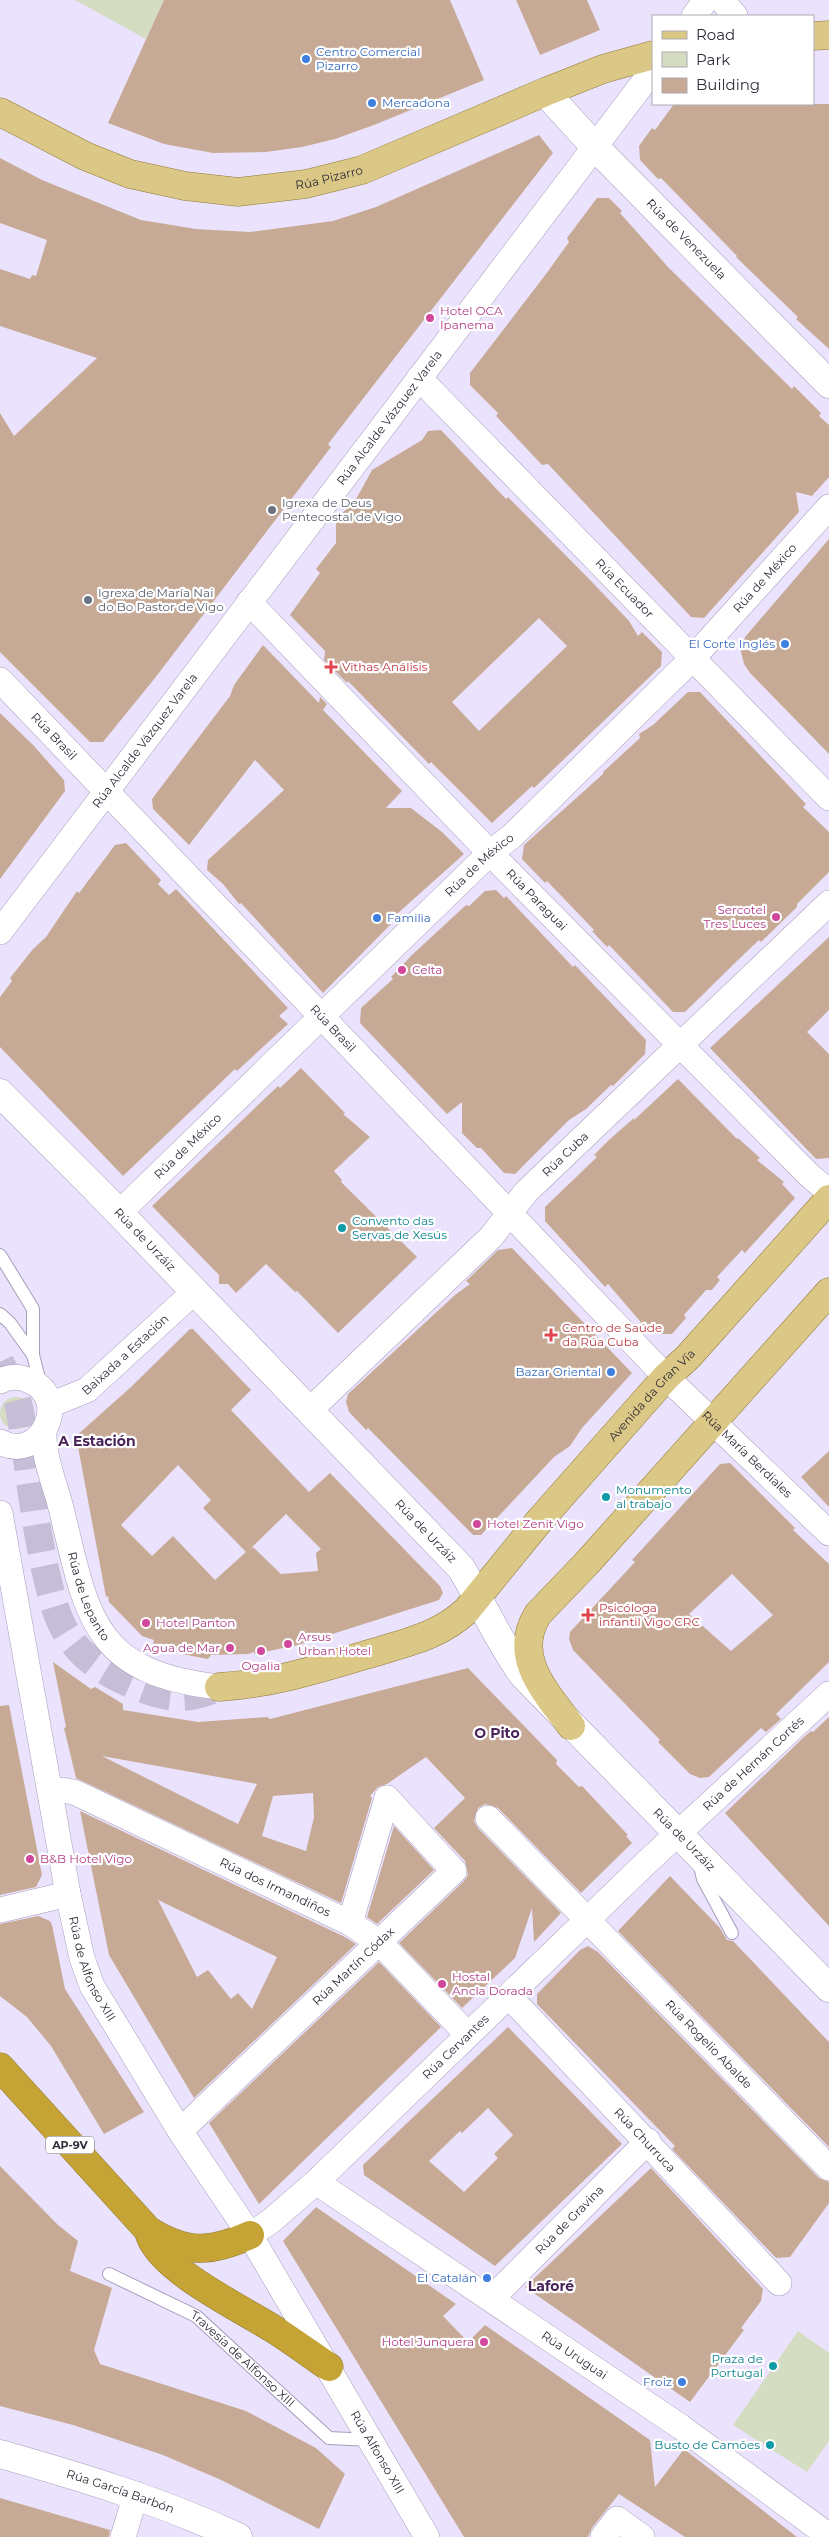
<svg xmlns="http://www.w3.org/2000/svg" width="829" height="2537" viewBox="0 0 829 2537" font-family="Montserrat,sans-serif">
<style>
.green{fill:#d4dcc1}
.building{fill:#c7aa96;fill-rule:evenodd}
.lines{fill:none;stroke-linecap:round;stroke-linejoin:round}
.highway-tunnel{stroke:#c5bed6;stroke-width:28;stroke-dasharray:28 14;stroke-linecap:butt}
.lane-casing{stroke:#a69dbb;stroke-width:14}
.street-casing{stroke:#a69dbb;stroke-width:26}
.secondary-casing{stroke:#a69dbb;stroke-width:29}
.primary-casing{stroke:#907a36;stroke-width:29}
.highway-casing{stroke:#907a36;stroke-width:29}
.lane{stroke:#fff;stroke-width:12}
.street{stroke:#fff;stroke-width:25}
.secondary{stroke:#fff;stroke-width:28}
.primary{stroke:#dcc886;stroke-width:28}
.highway{stroke:#c5a435;stroke-width:28}
.shop-dot{fill:#3f7fe0;stroke:#fff;stroke-width:2}
.hotel-dot{fill:#d1479c;stroke:#fff;stroke-width:2}
.worship-dot{fill:#6b7280;stroke:#fff;stroke-width:2}
.health-dot{fill:#e0444e;stroke:#fff;stroke-width:2}
.culture-dot{fill:#0f9aa8;stroke:#fff;stroke-width:2}
.labels{text-anchor:middle;stroke-width:4.5;stroke-linejoin:round;paint-order:stroke}
.shield{fill:#fff;stroke:#6d6b74;stroke-width:1}
.shield-label{font-size:11px;font-weight:bold;fill:#2f2b38}
.shop-label{font-size:12px;fill:#366cbe;stroke:#fff;text-anchor:end}
.street-label{font-size:12px;fill:#2f2b38;stroke:#fff}
.hotel-label{font-size:12px;fill:#b23c85;stroke:#fff;text-anchor:start}
.worship-label{font-size:12px;fill:#5b616d;stroke:#fff;text-anchor:start}
.health-label{font-size:12px;fill:#be3a42;stroke:#fff;text-anchor:start}
.culture-label{font-size:12px;fill:#0d838f;stroke:#fff;text-anchor:start}
.neighbourhood-label{font-size:14px;font-weight:bold;fill:#492359;stroke:#fff}
</style>
<rect width="100%" height="100%" fill="#ebe3fd"/>
<g class="green">
<polygon points="75,0 164,0 146,39"/>
<circle cx="16" cy="1413" r="16"/>
<polygon points="798,2331 829,2353 829,2441 807,2472 733,2425"/>
</g>
<g class="building">
<polygon points="164,0 450,0 484,80 374,125 335,139 302,147 266,152 213,153 164,144 108,123"/>
<polygon points="516,0 587,0 600,30 540,55"/>
<polygon points="674,104 829,104 829,349 796,319 798,317 736,257 737,256 661,178 658,179 640,160 639,146 652,128 655,130"/>
<polygon points="539,135 553,153 328,444 331,447 155,678 103,742 90,742 0,652 0,413 14,436 97,358 0,326 0,269 30,279 32,275 36,276 47,240 0,223 0,158 42,180 141,220 196,229 250,232 333,221 376,207"/>
<polygon points="597,198 609,198 622,211 620,213 668,267 792,389 794,386 821,413 819,416 829,425 829,477 812,496 796,492 799,512 704,618 691,617 548,464 542,465 496,416 498,413 470,385 470,373 546,274 569,242 567,238"/>
<path d="M441 430 506 499 508 497 592 582 629 621 638 636 642 632 662 652 661 666 534 788 532 786 492 823 431 762 429 764 348 681 347 683 324 660 325 651 290 615 320 573 316 569 336 543V519L355 501 372 470 422 440 428 431ZM539 618 567 646 479 731 452 702Z"/>
<polygon points="829,539 829,754 750,673 744,664 741,652 745,637"/>
<polygon points="263,645 319,703 320,697 327,704 323,710 402,791 386,808 411,808 442,832 464,854 388,922 391,924 323,993 241,903 239,904 223,884 207,870 208,860 284,790 255,760 189,845 153,809 152,799 230,696 234,685"/>
<polygon points="688,692 700,692 806,804 803,807 829,832 829,872 797,904 797,907 761,942 759,940 739,959 685,1012 673,1012 609,945 607,947 592,931 594,930 547,881 545,883 522,859 524,845 603,774 603,772 640,738 639,734 653,725"/>
<polygon points="0,713 34,746 64,780 65,791 0,879"/>
<polygon points="126,843 161,880 158,884 169,895 176,889 288,1008 279,1016 288,1024 237,1071 235,1069 123,1176 0,1047 0,997 12,981 10,978 33,949 46,937 77,891 79,893 115,845"/>
<polygon points="496,890 504,898 506,896 573,967 575,965 646,1040 645,1054 613,1086 611,1085 586,1109 569,1120 515,1174 504,1173 481,1148 477,1148 462,1133 462,1102 447,1114 360,1023 361,1008 393,979 391,977 412,955 466,905 469,906 485,891"/>
<polygon points="829,937 829,1010 807,1032 829,1054 829,1158 816,1159 710,1048"/>
<polygon points="301,1068 345,1113 343,1114 370,1137 334,1171 342,1180 341,1182 417,1257 338,1333 297,1291 295,1292 266,1264 236,1293 228,1284 219,1284 219,1275 152,1206 278,1086 280,1088"/>
<polygon points="678,1079 737,1139 738,1138 760,1158 757,1160 784,1182 782,1184 795,1198 745,1253 742,1250 717,1277 720,1280 712,1290 706,1290 684,1315 686,1318 672,1334 651,1334 608,1284 605,1287 545,1221 545,1207 597,1157 594,1155 610,1139 634,1118 634,1120"/>
<polygon points="512,1248 632,1373 582,1428 570,1446 554,1457 481,1535 473,1535 368,1428 366,1430 349,1412 346,1402 348,1394 455,1295 470,1284 466,1281 498,1250"/>
<path d="M190 1329H193L251 1390 231 1410 309 1492 330 1473 440 1586 443 1593 439 1600 298 1645 254 1654V1652L248 1654 211 1655 208 1659 182 1654 153 1643 154 1640 142 1636 109 1602 108 1596 106 1597 76 1436 131 1387ZM178 1465 211 1500 203 1508 246 1552 215 1580 173 1536 152 1556 121 1525ZM286 1514 321 1549 316 1553 318 1571 281 1574 253 1547 249 1550Z"/>
<polygon points="829,1451 829,1507 801,1477"/>
<path d="M730 1463 795 1528 793 1530 829 1564V1662L776 1714 781 1719 766 1732 761 1728 709 1777 700 1778 690 1774 658 1742 660 1740 573 1650 569 1639 570 1632 635 1562 632 1560 720 1464ZM732 1574 773 1615 731 1651 689 1614Z"/>
<path d="M53 1662 91 1689 95 1687 123 1704V1710L198 1722 267 1717 270 1719 468 1668 557 1760 556 1764 579 1787 582 1786 628 1835 626 1836 632 1843 581 1893 498 1808 485 1804 478 1808 474 1821 478 1828 561 1913 534 1942 532 1908 515 1958 462 2008 399 1943 464 1881 468 1875 465 1861 434 1828 465 1798 426 1757 387 1784 378 1787 370 1796 372 1798 341 1903 76 1778 64 1728 66 1727ZM102 1756 257 1784 238 1824ZM313 1793 314 1817 306 1851 262 1836 273 1796Z"/>
<polygon points="9,1705 42,1875 36,1887 0,1895 0,1706"/>
<polygon points="829,1717 829,1926 725,1813 805,1736 811,1731 813,1732"/>
<path d="M80 1811 343 1936 356 1944 194 2098 109 1955ZM158 1900 277 1957 252 2009 238 1993 231 1999 208 1970 197 1977Z"/>
<polygon points="394,1826 434,1870 377,1924 367,1917"/>
<polygon points="670,1876 720,1928 727,1940 733,1941 829,2042 829,2147 618,1931"/>
<polygon points="38,1916 50,1921 52,1925 65,1989 144,2112 104,2134 51,2046 27,2017 0,1996 0,1924"/>
<polygon points="588,1946 598,1952 819,2178 829,2182 829,2203 790,2257 776,2258 672,2149 675,2146 537,2004 537,1994 580,1950"/>
<polygon points="379,1962 441,2027 259,2204 209,2123"/>
<path d="M508 2027 622 2144 495 2266 364 2175 363 2165ZM488 2108 513 2135 494 2154 498 2158 464 2192 429 2161 460 2131 462 2133Z"/>
<polygon points="0,2166 58,2225 78,2241 70,2271 112,2288 94,2350 100,2364 246,2411 316,2448 345,2474 319,2529 221,2480 163,2455 73,2425 0,2406"/>
<polygon points="651,2168 763,2289 761,2301 741,2328 744,2330 690,2402 525,2287"/>
<polygon points="316,2207 456,2304 443,2316 468,2342 485,2325 650,2440 655,2487 684,2449 797,2537 685,2537 619,2494 592,2528 588,2537 464,2537 283,2241"/>
<polygon points="0,2498 110,2530 109,2537 0,2537"/>
</g>
<g class="lines">
<path class="highway-tunnel" d="M0 1362 15 1392 20 1411C28 1464 34 1517 45 1569 51 1592 55 1617 69 1637 85 1661 109 1675 135 1686 168 1699 186 1702 219 1687"/>
<g class="lane-casing">
<g id="lane">
<polyline points="0,1255 33,1309 33,1355 41,1386"/>
<polyline points="0,1314 10,1323 33,1355"/>
<polyline points="699,1862 703,1879 732,1933"/>
<path id="s1" d="M109 2274 196 2316 329 2438 371 2440"/>
</g>
</g>
<g class="street-casing">
<g id="street">
<polyline points="722,0 735,16"/>
<polyline points="694,16 706,0"/>
<path id="s2" d="M419 378 829 798"/>
<path id="s3" d="M249 602 490 853 809 1175 829 1192"/>
<path id="s4" d="M0 680 666 1377 829 1533"/>
<path id="s5" d="M0 932 653 70"/>
<path id="s6" d="M119 1213 490 853 512 836 693 658 829 507"/>
<path d="M0 1381C10 1376 20 1376 30 1381 72 1399 40 1464 0 1442"/>
<path id="s7" d="M50 1405 87 1390 194 1292"/>
<path id="s8" d="M310 1410 491 1237 526 1192 829 903"/>
<path id="s9" d="M44 1431C43 1460 57 1488 63 1516 88 1623 97 1673 219 1687"/>
<path id="s10" d="M0 1513 68 1894 82 1958 92 1986 180 2131 250 2235 427 2537"/>
<path id="s11" d="M52 1795 61 1790 74 1792 350 1923 380 1943 468 2035"/>
<path id="s12" d="M488 1818 829 2168"/>
<polyline points="0,1910 68,1894"/>
<polyline points="350,1923 387,1798"/>
<path id="s13" d="M509 1996 779 2283"/>
<path id="s14" d="M180 2131 454 1871 387 1798"/>
<path id="s15" d="M316 2182 681 2427 829 2536"/>
<path id="s16" d="M250 2235 271 2221 316 2182 646 1863 829 1694"/>
<path id="s17" d="M492 2298 648 2141"/>
<polyline points="123,2537 136,2494"/>
<polyline points="603,2537 617,2519 642,2537"/>
</g>
</g>
<g class="secondary-casing">
<g id="secondary">
<path id="s18" d="M545 92 596 148 829 384"/>
<path id="s19" d="M0 1093 95 1188 461 1568C483 1604 498 1641 523 1675L829 1988"/>
<path id="s20" d="M0 2454C81 2477 161 2501 238 2537"/>
</g>
</g>
<g class="primary-casing">
<g id="primary">
<polyline points="813,36 829,35"/>
<path id="s21" d="M0 112 85 156 130 174 185 186 238 192 306 184 362 170 545 92 603 69 653 55"/>
<path id="s22" d="M219 1687C271 1684 319 1669 369 1654 404 1643 438 1637 466 1611L540 1520 666 1377 688 1357 829 1199"/>
<path d="M571 1726C546 1692 511 1657 538 1614L587 1563 829 1292"/>
</g>
</g>
<g class="highway-casing">
<g id="highway">
<path d="M0 2067 148 2230C186 2254 210 2253 250 2235"/>
<path d="M150 2236C163 2271 240 2308 272 2328 291 2340 310 2354 329 2367"/>
</g>
</g>
<use href="#lane" class="lane"/>
<use href="#street" class="street"/>
<use href="#secondary" class="secondary"/>
<use href="#primary" class="primary"/>
<use href="#highway" class="highway"/>
</g>
<g class="shop-dot">
<circle cx="306" cy="59" r="5"/>
<circle cx="372" cy="103" r="5"/>
<circle cx="785" cy="644" r="5"/>
<circle cx="377" cy="918" r="5"/>
<circle cx="611" cy="1372" r="5"/>
<circle cx="487" cy="2278" r="5"/>
<circle cx="682" cy="2382" r="5"/>
</g>
<g class="hotel-dot">
<circle cx="430" cy="318" r="5"/>
<circle cx="776" cy="917" r="5"/>
<circle cx="402" cy="970" r="5"/>
<circle cx="477" cy="1524" r="5"/>
<circle cx="146" cy="1623" r="5"/>
<circle cx="288" cy="1644" r="5"/>
<circle cx="230" cy="1648" r="5"/>
<circle cx="261" cy="1651" r="5"/>
<circle cx="30" cy="1859" r="5"/>
<circle cx="442" cy="1984" r="5"/>
<circle cx="484" cy="2342" r="5"/>
</g>
<g class="worship-dot">
<circle cx="272" cy="510" r="5"/>
<circle cx="88" cy="600" r="5"/>
</g>
<g class="health-dot">
<path d="M328.5 659.5h5v5h5v5h-5v5h-5v-5h-5v-5h5z"/>
<path d="M548.5 1327.5h5v5h5v5h-5v5h-5v-5h-5v-5h5z"/>
<path d="M585.5 1607.5h5v5h5v5h-5v5h-5v-5h-5v-5h5z"/>
</g>
<g class="culture-dot">
<circle cx="342" cy="1228" r="5"/>
<circle cx="606" cy="1497" r="5"/>
<circle cx="773" cy="2366" r="5"/>
<circle cx="770" cy="2445" r="5"/>
</g>
<g class="labels">
<rect class="shield" x="46" y="2136.5" width="48" height="17" rx="4"/>
<g class="shield-label">
<text x="70" y="2149">AP-9V</text>
</g>
<g class="shop-label">
<text x="316" y="56" text-anchor="start">Centro Comercial<tspan x="316" dy="14">Pizarro</tspan></text>
<text x="382" y="107" text-anchor="start">Mercadona</text>
<text x="775" y="648">El Corte Inglés</text>
<text x="387" y="922" text-anchor="start">Familia</text>
<text x="601" y="1376">Bazar Oriental</text>
<text x="477" y="2282">El Catalán</text>
<text x="672" y="2386">Froiz</text>
</g>
<g class="street-label">
<text dy="4" stroke="none"><textPath href="#s21" startOffset="346">Rúa Pizarro</textPath></text>
<text dy="4" stroke="none"><textPath href="#s18" startOffset="204">Rúa de Venezuela</textPath></text>
<text dy="4" stroke="none"><textPath href="#s5" startOffset="645">Rúa Alcalde Vázquez Varela</textPath></text>
<text dy="4" stroke="none"><textPath href="#s6" startOffset="906">Rúa de México</textPath></text>
<text dy="4" stroke="none"><textPath href="#s2" startOffset="294">Rúa Ecuador</textPath></text>
<text dy="4" stroke="none"><textPath href="#s4" startOffset="78">Rúa Brasil</textPath></text>
<text dy="4" stroke="none"><textPath href="#s5" startOffset="240">Rúa Alcalde Vázquez Varela</textPath></text>
<text dy="4" stroke="none"><textPath href="#s6" startOffset="501">Rúa de México</textPath></text>
<text dy="4" stroke="none"><textPath href="#s3" startOffset="414">Rúa Paraguai</textPath></text>
<text dy="4" stroke="none"><textPath href="#s4" startOffset="482">Rúa Brasil</textPath></text>
<text dy="4" stroke="none"><textPath href="#s6" startOffset="96">Rúa de México</textPath></text>
<text dy="4" stroke="none"><textPath href="#s8" startOffset="362">Rúa Cuba</textPath></text>
<text dy="4" stroke="none"><textPath href="#s19" startOffset="206">Rúa de Urzáiz</textPath></text>
<text dy="4" stroke="none"><textPath href="#s7" startOffset="92">Baixada a Estación</textPath></text>
<text dy="4" stroke="none"><textPath href="#s22" startOffset="546">Avenida da Gran Vía</textPath></text>
<text dy="4" stroke="none"><textPath href="#s4" startOffset="1076">Rúa María Berdiales</textPath></text>
<text dy="4" stroke="none"><textPath href="#s19" startOffset="611">Rúa de Urzáiz</textPath></text>
<text dy="4" stroke="none"><textPath href="#s9" startOffset="172">Rúa de Lepanto</textPath></text>
<text dy="4" stroke="none"><textPath href="#s16" startOffset="690">Rúa de Hernán Cortés</textPath></text>
<text dy="4" stroke="none"><textPath href="#s19" startOffset="1016">Rúa de Urzáiz</textPath></text>
<text dy="4" stroke="none"><textPath href="#s11" startOffset="246">Rúa dos Irmandiños</textPath></text>
<text dy="4" stroke="none"><textPath href="#s10" startOffset="466">Rúa de Alfonso XIII</textPath></text>
<text dy="4" stroke="none"><textPath href="#s14" startOffset="239">Rúa Martín Códax</textPath></text>
<text dy="4" stroke="none"><textPath href="#s12" startOffset="316">Rúa Rogelio Abalde</textPath></text>
<text dy="4" stroke="none"><textPath href="#s16" startOffset="279">Rúa Cervantes</textPath></text>
<text dy="4" stroke="none"><textPath href="#s13" startOffset="198">Rúa Churruca</textPath></text>
<text dy="4" stroke="none"><textPath href="#s17" startOffset="110">Rúa de Gravina</textPath></text>
<text dy="4" stroke="none"><textPath href="#s15" startOffset="311">Rúa Uruguai</textPath></text>
<text dy="4" stroke="none"><textPath href="#s1" startOffset="160">Travesía de Alfonso XIII</textPath></text>
<text dy="4" stroke="none"><textPath href="#s10" startOffset="1029">Rúa Alfonso XIII</textPath></text>
<text dy="4" stroke="none"><textPath href="#s20" startOffset="126">Rúa García Barbón</textPath></text>
</g>
<g class="hotel-label">
<text x="440" y="315">Hotel OCA<tspan x="440" dy="14">Ipanema</tspan></text>
<text x="766" y="914" text-anchor="end">Sercotel<tspan x="766" dy="14">Tres Luces</tspan></text>
<text x="412" y="974">Celta</text>
<text x="487" y="1528">Hotel Zenit Vigo</text>
<text x="156" y="1627">Hotel Panton</text>
<text x="298" y="1641">Arsus<tspan x="298" dy="14">Urban Hotel</tspan></text>
<text x="220" y="1652" text-anchor="end">Agua de Mar</text>
<text x="261" y="1670" text-anchor="middle">Ogalia</text>
<text x="40" y="1863">B&amp;B Hotel Vigo</text>
<text x="452" y="1981">Hostal<tspan x="452" dy="14">Ancla Dorada</tspan></text>
<text x="474" y="2346" text-anchor="end">Hotel Junquera</text>
</g>
<g class="worship-label">
<text x="282" y="507">Igrexa de Deus<tspan x="282" dy="14">Pentecostal de Vigo</tspan></text>
<text x="98" y="597">Igrexa de María Nai<tspan x="98" dy="14">do Bo Pastor de Vigo</tspan></text>
</g>
<g class="health-label">
<text x="342" y="671">Vithas Análisis</text>
<text x="562" y="1332">Centro de Saúde<tspan x="562" dy="14">da Rúa Cuba</tspan></text>
<text x="599" y="1612">Psicóloga<tspan x="599" dy="14">infantil Vigo CRC</tspan></text>
</g>
<g class="culture-label">
<text x="352" y="1225">Convento das<tspan x="352" dy="14">Servas de Xesús</tspan></text>
<text x="616" y="1494">Monumento<tspan x="616" dy="14">al trabajo</tspan></text>
<text x="763" y="2363" text-anchor="end">Praza de<tspan x="763" dy="14">Portugal</tspan></text>
<text x="760" y="2449" text-anchor="end">Busto de Camões</text>
</g>
<g class="neighbourhood-label">
<text x="97" y="1446">A Estación</text>
<text x="497" y="1738">O Pito</text>
<text x="551" y="2291">Laforé</text>
</g>
</g>
<rect x="652" y="15" width="162" height="90" fill="#ffffff" stroke="#acaaaf"/>
<rect x="662" y="31" width="25" height="8" fill="#dcc886" stroke="#acaaaf"/>
<text x="696" y="40" font-size="15" fill="#2f2b38">Road</text>
<rect x="662" y="52" width="25" height="15" fill="#d4dcc1" stroke="#acaaaf"/>
<text x="696" y="65" font-size="15" fill="#2f2b38">Park</text>
<rect x="662" y="78" width="25" height="15" fill="#c7aa96" stroke="#acaaaf"/>
<text x="696" y="90" font-size="15" fill="#2f2b38">Building</text>
</svg>
